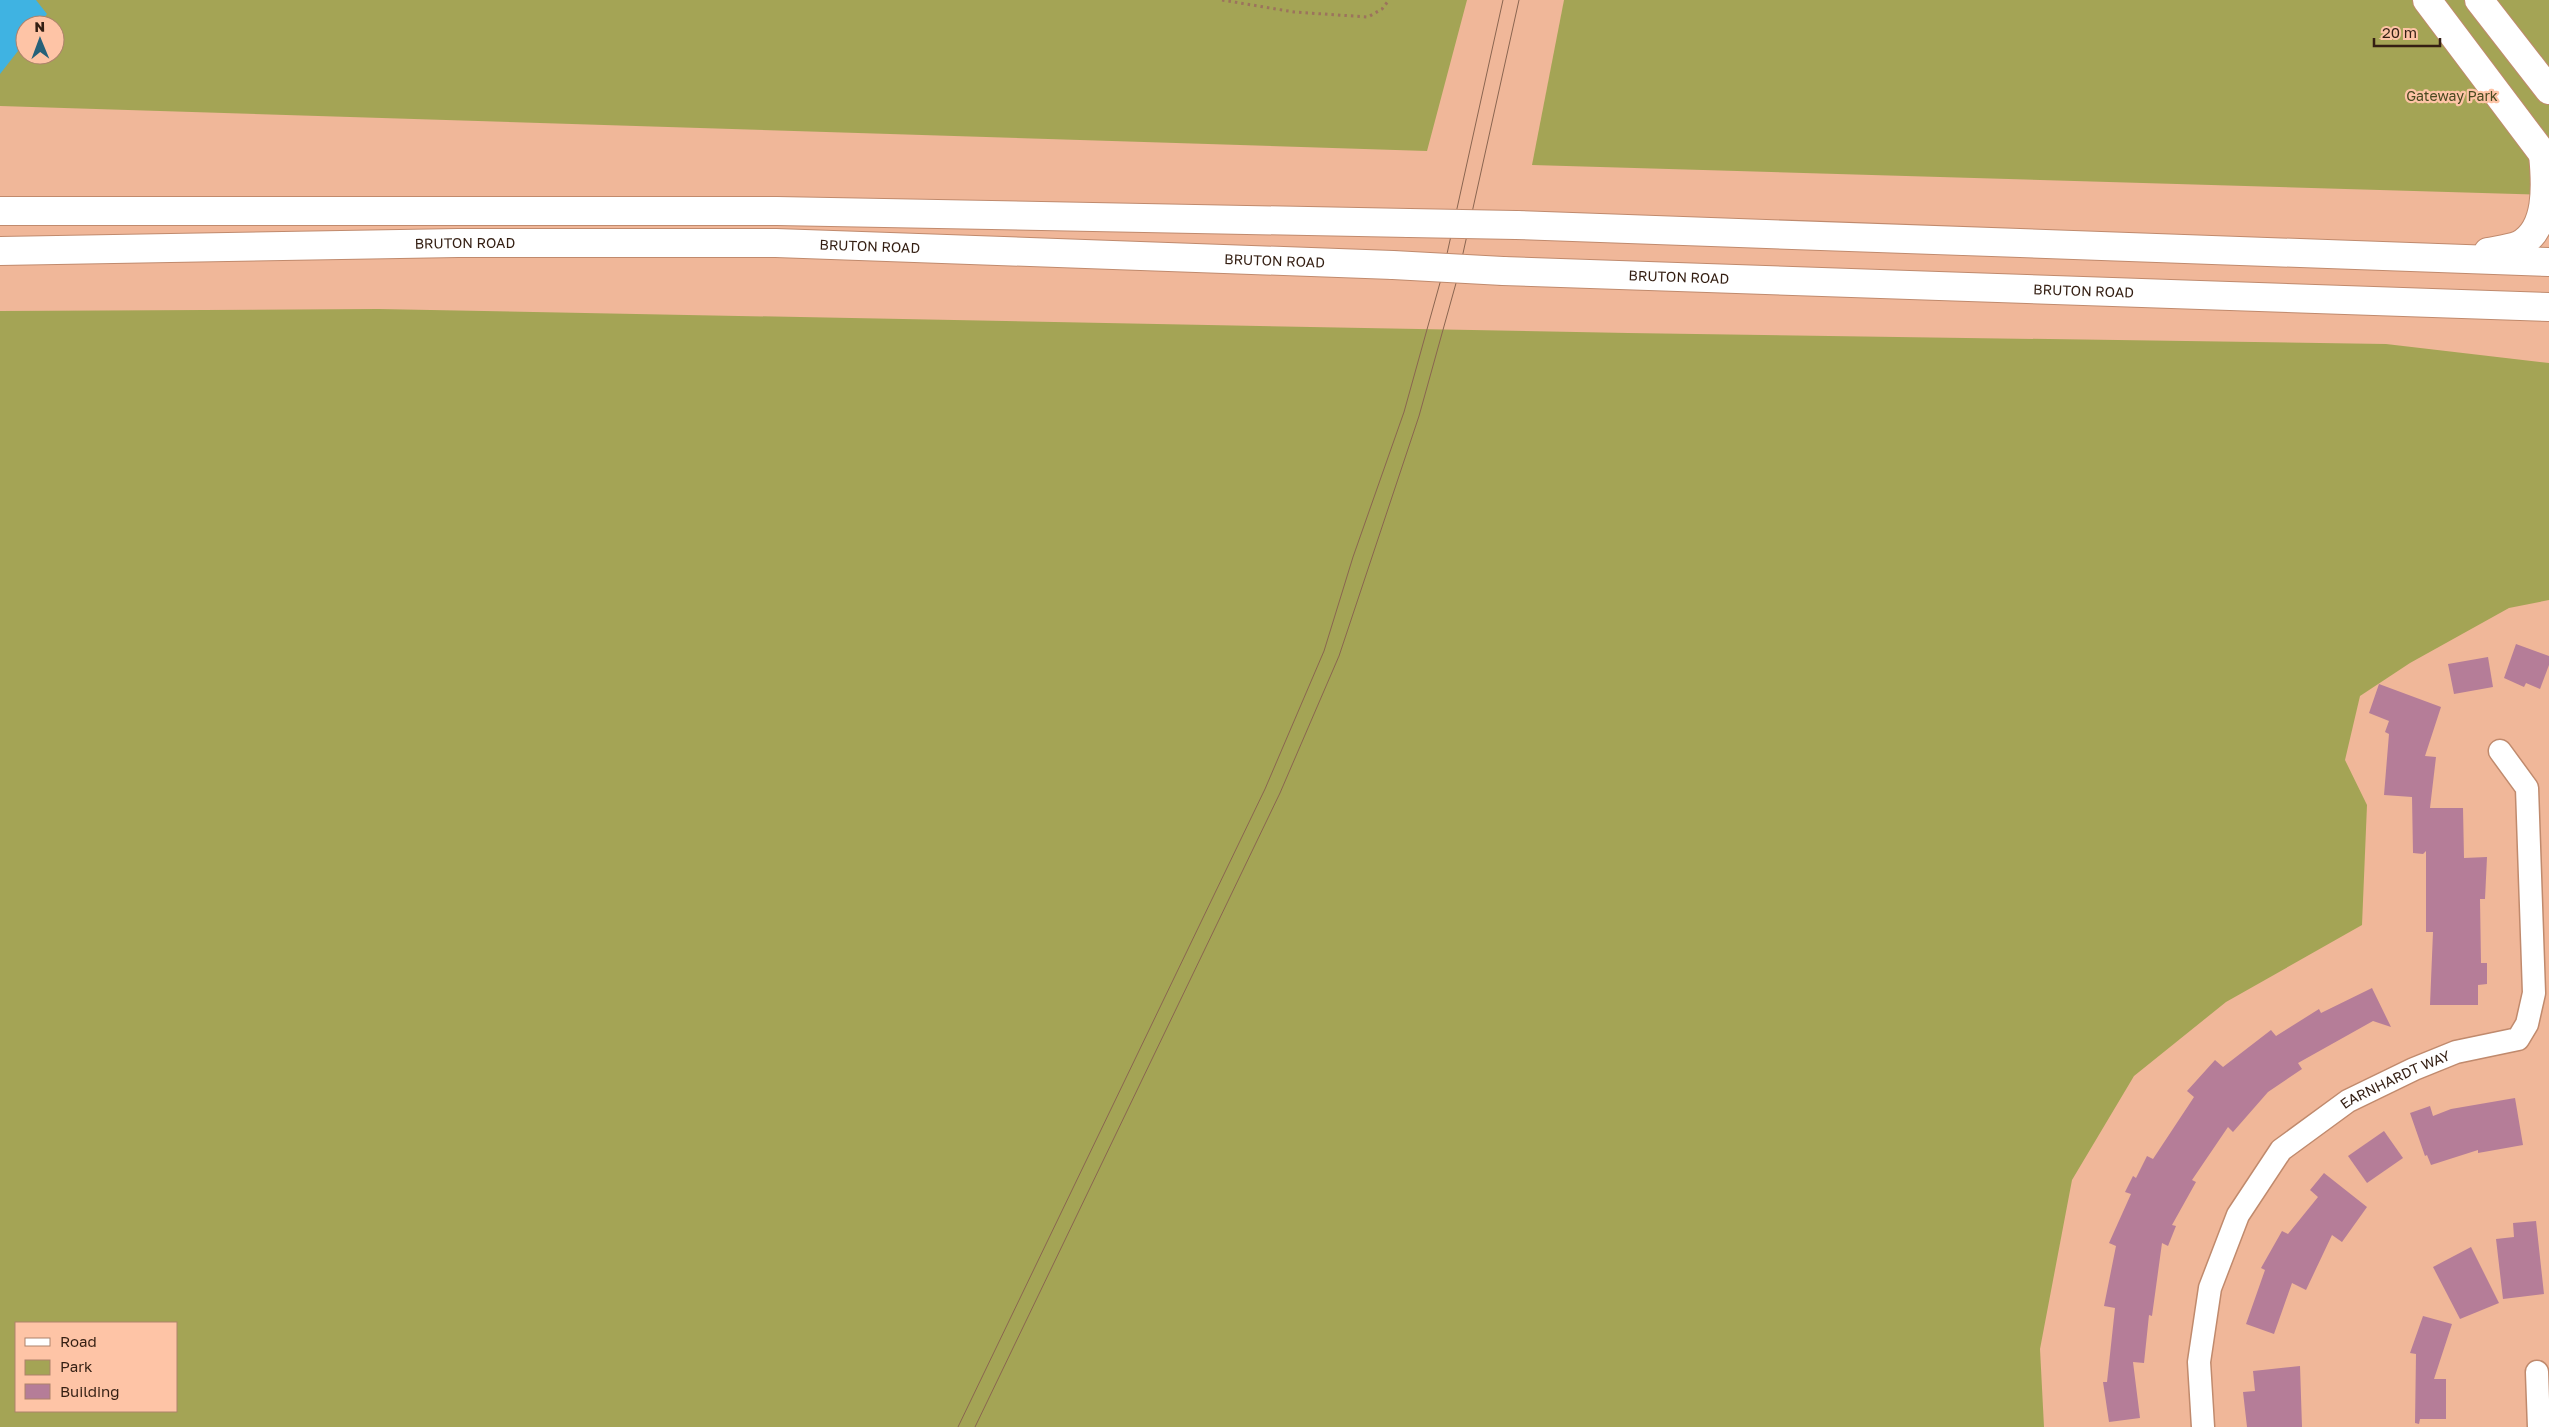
<svg xmlns="http://www.w3.org/2000/svg" width="2549" height="1427" viewBox="0 0 2549 1427" font-family="'Golos Text',sans-serif">
<style>
.green{fill:#a4a455;fill-rule:evenodd}
.water{fill:#3fb3e2}
.building{fill:#b57d98}
.lines{fill:none;stroke-linecap:round;stroke-linejoin:round}
.street-casing{stroke:#c08a6d;stroke-width:25}
.secondary-casing{stroke:#c08a6d;stroke-width:30}
.path{stroke:#9c735d;stroke-width:3;stroke-dasharray:2.5 4;stroke-linecap:butt}
.street{stroke:#fff;stroke-width:22}
.secondary{stroke:#fff;stroke-width:28}
.tram{stroke:#8a6550;stroke-width:1}
.secondary-bridge-casing{stroke:#c08a6d;stroke-width:30;stroke-linecap:butt}
.secondary-bridge{stroke:#fff;stroke-width:28}
.labels{text-anchor:middle;stroke-width:4.5;stroke-linejoin:round;paint-order:stroke}
.park-label{font-size:14px;fill:#494920;stroke:#fec4a6}
.street-label{font-size:14px;fill:#341f13;stroke:#fec4a6}
</style>
<rect width="100%" height="100%" fill="#f0b799"/>
<g class="green">
<path d="M0 0H1467L1427 151 0 106ZM25 25H55V55H25Z"/>
<polygon points="1564,0 2549,0 2549,195 1532,165"/>
<path d="M378 309 1628 333 2386 344 2549 363V600L2509 608 2410 663 2360 696 2345 760 2367 805 2362 925 2226 1002 2134 1076 2072 1180 2040 1349 2044 1427H0V311ZM16 1323H176V1411H16Z"/>
</g>
<polygon class="water" points="0,0 36,0 47,14 38,25 25,25 25,42 0,74"/>
<g class="building">
<polygon points="2516,644 2549,656 2549,665 2540,689 2526,683 2524,687 2504,678"/>
<polygon points="2488,657 2493,687 2454,694 2448,664"/>
<polygon points="2379,684 2441,707 2425,756 2436,757 2430,808 2463,808 2464,858 2487,857 2485,899 2480,899 2481,963 2487,963 2487,984 2478,985 2478,1005 2430,1005 2433,932 2426,932 2426,851 2423,854 2413,853 2412,797 2384,795 2389,734 2385,732 2389,721 2369,713"/>
<polygon points="2372,988 2391,1027 2373,1021 2298,1063 2302,1069 2268,1092 2233,1132 2228,1127 2192,1180 2196,1182 2172,1225 2176,1226 2168,1246 2162,1243 2152,1316 2149,1315 2144,1363 2133,1362 2140,1418 2109,1422 2103,1382 2107,1382 2115,1308 2104,1306 2116,1246 2109,1243 2131,1194 2125,1192 2133,1176 2136,1178 2147,1156 2153,1159 2194,1097 2187,1091 2215,1060 2223,1067 2271,1030 2276,1036 2319,1009 2321,1013"/>
<polygon points="2515,1098 2523,1145 2478,1153 2478,1150 2431,1165 2427,1155 2425,1156 2410,1113 2430,1106 2433,1116 2451,1109"/>
<polygon points="2384,1131 2403,1158 2367,1183 2348,1156"/>
<polygon points="2324,1173 2367,1207 2342,1242 2332,1235 2306,1290 2292,1283 2274,1334 2246,1324 2265,1270 2261,1268 2282,1231 2288,1234 2318,1197 2310,1190"/>
<polygon points="2536,1221 2544,1294 2503,1299 2496,1239 2514,1237 2513,1223"/>
<polygon points="2471,1247 2499,1303 2460,1319 2433,1267"/>
<polygon points="2423,1316 2452,1324 2434,1379 2446,1379 2446,1419 2420,1419 2419,1424 2415,1423 2416,1354 2410,1353"/>
<polygon points="2300,1366 2302,1427 2247,1427 2243,1392 2255,1391 2253,1371"/>
</g>
<g class="lines">
<g class="street-casing">
<g id="street">
<polyline points="2537,1372 2539,1427"/>
<path id="s1" d="M2203 1427 2199 1362 2210 1288 2238 1215 2281 1150 2348 1101 2414 1069 2456 1052 2518 1039 2527 1024 2534 993 2527 788 2500 751"/>
</g>
</g>
<g class="secondary-casing">
<g id="secondary">
<polyline points="2427,0 2549,162"/>
<polyline points="2479,0 2549,90"/>
<polyline points="0,211 777,211 1409,223"/>
<polyline points="1516,225 2549,262"/>
<path id="s2" d="M0 251 458 243H776L1393 265"/>
<path d="M2488 252C2498 250 2509 249 2519 245 2549 230 2546 184 2543 154"/>
<path id="s3" d="M1503 271 2549 307"/>
</g>
</g>
<polyline class="path" points="1222,0 1294,12 1368,17 1382,9 1389,0"/>
<use href="#street" class="street"/>
<use href="#secondary" class="secondary"/>
<g class="tram">
<polyline points="958,1427 1265,789 1324,651 1353,557 1404,412 1443,272 1503,0"/>
<polyline points="975,1427 1280,793 1339,656 1419,416 1458,276 1519,0"/>
</g>
<g class="secondary-bridge-casing">
<g id="secondary-bridge">
<polyline points="1409,223 1516,225"/>
<polyline points="1393,265 1503,271"/>
</g>
</g>
<use href="#secondary-bridge" class="secondary-bridge"/>
</g>
<g class="labels">
<g class="park-label">
<text x="2452" y="101">Gateway Park</text>
</g>
<g class="street-label">
<text dy="5" stroke="none"><textPath href="#s2" startOffset="465">BRUTON ROAD</textPath></text>
<text dy="5" stroke="none"><textPath href="#s2" startOffset="870">BRUTON ROAD</textPath></text>
<text dy="5" stroke="none"><textPath href="#s2" startOffset="1275">BRUTON ROAD</textPath></text>
<text dy="5" stroke="none"><textPath href="#s3" startOffset="176">BRUTON ROAD</textPath></text>
<text dy="5" stroke="none"><textPath href="#s3" startOffset="581">BRUTON ROAD</textPath></text>
<text dy="5" stroke="none"><textPath href="#s1" startOffset="431">EARNHARDT WAY</textPath></text>
</g>
</g>
<rect x="15" y="1322" width="162" height="90" fill="#fec4a6" stroke="#ad826b"/>
<rect x="25" y="1338" width="25" height="8" fill="#ffffff" stroke="#ad826b"/>
<text x="60" y="1347" font-size="15" fill="#341f13">Road</text>
<rect x="25" y="1360" width="25" height="15" fill="#a4a455" stroke="#ad826b"/>
<text x="60" y="1372" font-size="15" fill="#341f13">Park</text>
<rect x="25" y="1384" width="25" height="15" fill="#b57d98" stroke="#ad826b"/>
<text x="60" y="1397" font-size="15" fill="#341f13">Building</text>
<g transform="translate(40 40) rotate(359)"><circle r="24" fill="#fec4a6" stroke="#ad826b"/>
<path d="M0-4L9 19L0 12L-9 19Z" fill="#266179"/>
<text y="-8" font-size="14" font-weight="bold" text-anchor="middle" fill="#341f13">N</text>
</g>
<path d="M2374 38v8h66v-8" fill="none" stroke="#341f13" stroke-width="2.5"/>
<text x="2382" y="38" font-size="15" fill="#341f13" stroke="#fec4a6" stroke-width="4" paint-order="stroke">20 m</text>
</svg>
